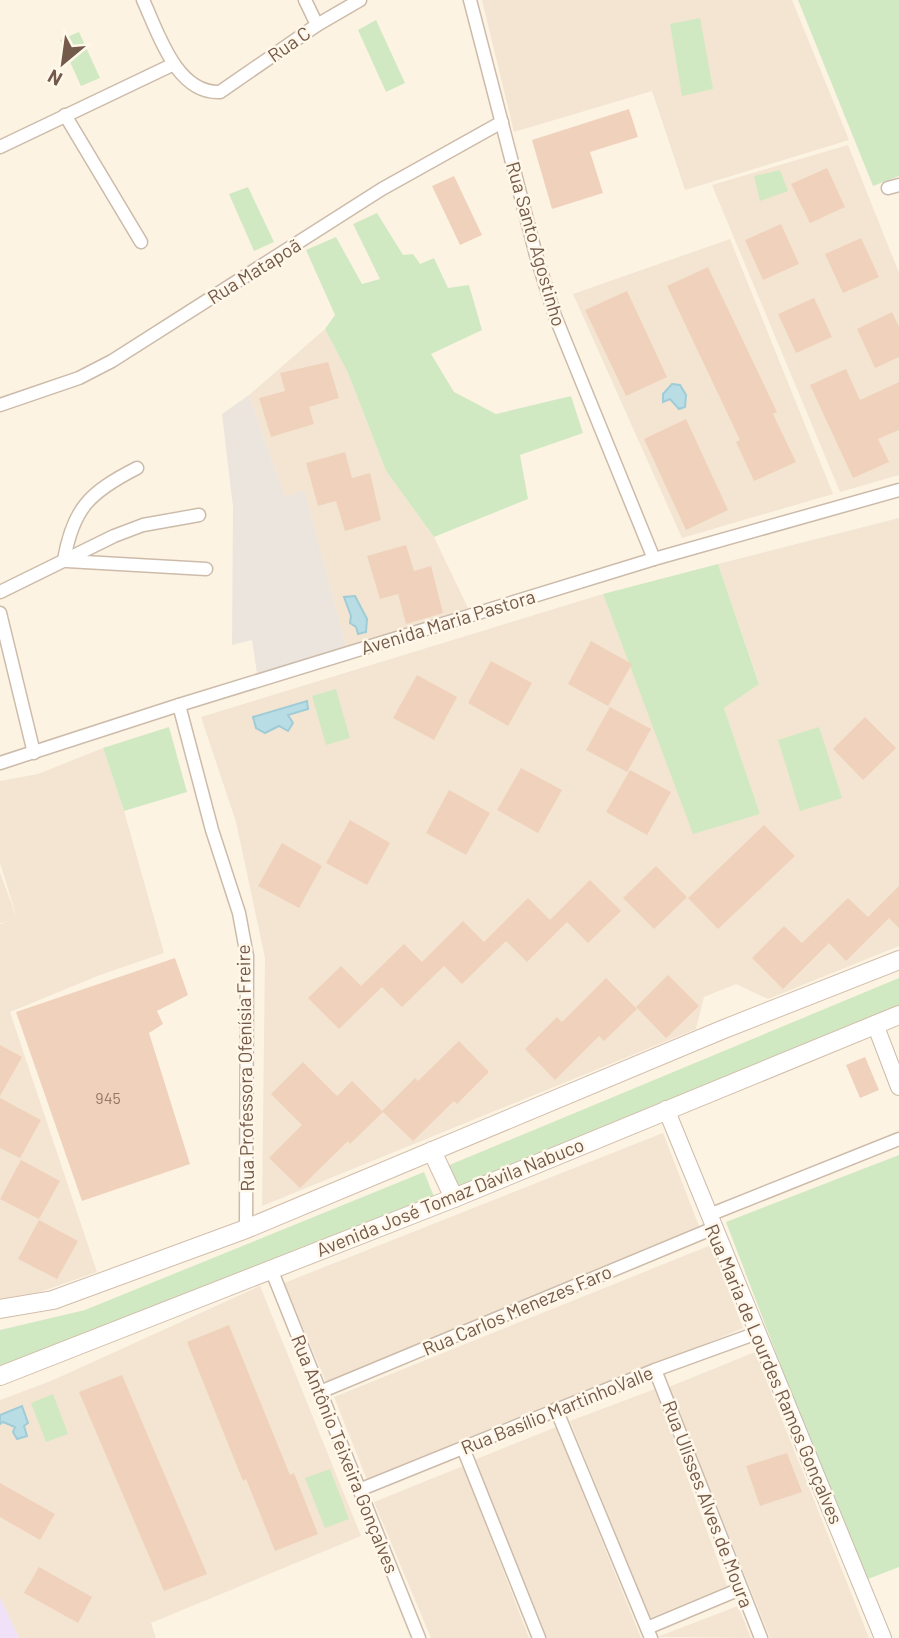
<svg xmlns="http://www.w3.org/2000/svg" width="899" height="1638" viewBox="0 0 899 1638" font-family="Barlow,sans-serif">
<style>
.residential{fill:#f3e5d2}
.industrial{fill:#ebe5de}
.education{fill:#f0e0f8}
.green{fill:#d1e9c2}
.water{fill:#b8dde5;stroke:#9fccd6;stroke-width:2}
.building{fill:#f0d2bc}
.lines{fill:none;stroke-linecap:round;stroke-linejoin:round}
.minor-casing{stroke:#cdbbaa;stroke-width:15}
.tertiary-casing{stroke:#cdbbaa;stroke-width:18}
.secondary-casing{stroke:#d2bdaa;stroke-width:20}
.minor{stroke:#fff;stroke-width:12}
.tertiary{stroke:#fff;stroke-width:16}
.secondary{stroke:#fff;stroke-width:18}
.labels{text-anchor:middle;stroke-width:5;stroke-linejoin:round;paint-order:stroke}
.number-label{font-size:16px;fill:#927866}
.street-label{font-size:19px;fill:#735a4a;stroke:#fff7e9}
</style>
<rect width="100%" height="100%" fill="#fcf3e3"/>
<g class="residential">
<polygon points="482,0 792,0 849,140 685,190 652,91 514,132"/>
<polygon points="848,145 899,273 899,475 840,492 712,185"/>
<polygon points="730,239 833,494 682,538 573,294"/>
<polygon points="325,329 348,373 386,471 434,537 468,608 347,649 304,491 285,497 249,395"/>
<polygon points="899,518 899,946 768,999 736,984 704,997 696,1029 262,1206 265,958 236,822 201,717 603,594 694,833 760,814 724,708 759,683 718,564"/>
<polygon points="103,748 124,811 164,953 100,975 10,1012 97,1272 34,1294 0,1299 0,924 9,921 0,923 0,873 17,918 0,863 0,781 38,774"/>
<polygon points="663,1133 699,1226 326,1382 284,1283"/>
<polygon points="711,1245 743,1328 370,1487 334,1397"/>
<polygon points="260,1286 361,1536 151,1623 156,1638 19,1638 0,1598 0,1400 51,1381"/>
<polygon points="755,1352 869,1638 770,1638 669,1387"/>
<polygon points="655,1389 727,1586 650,1618 570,1421"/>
<polygon points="556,1427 641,1638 544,1638 474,1460"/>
<polygon points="463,1466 529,1638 431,1638 374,1502"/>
<polygon points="738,1606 751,1638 657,1637"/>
</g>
<polygon class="industrial" points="249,395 285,497 304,490 347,649 257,673 252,640 232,645 233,507 222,414"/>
<polygon class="education" points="0,1598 19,1638 0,1638"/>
<g class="green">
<polygon points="798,0 899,0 899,176 873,186"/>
<polygon points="700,18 713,89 682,96 670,24"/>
<polygon points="376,20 405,83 386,92 358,30"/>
<polygon points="79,32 100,78 81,86 60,40"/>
<polygon points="780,170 788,191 760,201 754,176"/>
<polygon points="248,187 274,242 254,251 229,194"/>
<polygon points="377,213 403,255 413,254 420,264 434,258 448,288 469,285 482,330 431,354 454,392 496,414 571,396 583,433 520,455 528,499 434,537 386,471 348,373 325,329 335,315 306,250 336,237 362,284 380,279 353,224"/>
<polygon points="718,564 759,684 724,708 760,814 693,834 603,594"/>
<polygon points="336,689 350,738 326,745 312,696"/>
<polygon points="169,727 187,792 124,811 103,748"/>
<polygon points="819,727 842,798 800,811 778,740"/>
<polygon points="899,978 899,1005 459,1190 447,1166"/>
<polygon points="899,1155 899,1567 863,1581 726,1222"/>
<polygon points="424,1172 435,1199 0,1372 0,1330 85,1310"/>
<polygon points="53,1394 68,1434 46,1442 31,1403"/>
<polygon points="330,1469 349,1519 325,1528 305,1478"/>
</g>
<g class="water">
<polygon points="672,384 680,385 686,395 685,407 679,409 670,399 663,402 663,394"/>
<polygon points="355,596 367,619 366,632 358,634 356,627 350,623 351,616 344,597"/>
<polygon points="307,701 308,709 288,715 293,723 288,731 279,726 265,733 256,728 253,717"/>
<polygon points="22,1406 28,1423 24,1426 27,1436 17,1439 13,1432 15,1427 3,1422 0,1424 0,1415"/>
</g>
<g class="building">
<polygon points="629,109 638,137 590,152 603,193 552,209 532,140"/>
<polygon points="827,168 845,207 810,223 791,184"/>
<polygon points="454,176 482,235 460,245 432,186"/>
<polygon points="781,224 799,264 763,280 745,240"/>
<polygon points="861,238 879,277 843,293 825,254"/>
<polygon points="708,267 777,412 773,414 796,462 754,481 736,442 740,440 667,286"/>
<polygon points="627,291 667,377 626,396 585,310"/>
<polygon points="814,298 832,337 796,353 778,314"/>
<polygon points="892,312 899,327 899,357 875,368 857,329"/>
<polygon points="328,362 339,398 309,407 314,424 271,437 259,398 285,391 280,373"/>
<polygon points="846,369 860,400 899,382 899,430 878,439 889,462 853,478 810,385"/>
<polygon points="686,419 728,510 686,530 644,439"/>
<polygon points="345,452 352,478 370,473 381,520 345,531 336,501 318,506 306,463"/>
<polygon points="406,545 414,571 431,566 443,613 406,624 398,594 380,599 367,556"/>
<polygon points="591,641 632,664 608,706 568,684"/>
<polygon points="491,661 532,683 508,726 468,703"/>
<polygon points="417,675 457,697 434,740 393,718"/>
<polygon points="610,707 651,729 627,772 586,750"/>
<polygon points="865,717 896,748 863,780 833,749"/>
<polygon points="521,768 562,790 538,833 497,810"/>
<polygon points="630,770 671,792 647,835 606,812"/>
<polygon points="449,790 490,813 466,855 426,833"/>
<polygon points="350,820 390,843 367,885 326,863"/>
<polygon points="764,825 795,856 718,929 688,898"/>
<polygon points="282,843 322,866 299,908 258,886"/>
<polygon points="656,866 687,897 654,929 623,898"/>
<polygon points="590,880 621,911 588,943 567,922 527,962 506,941 462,984 444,966 402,1007 382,987 339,1029 308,998 341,966 361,986 404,944 422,962 463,921 484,942 528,898 550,920"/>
<polygon points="899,886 899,928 889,918 846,961 829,943 783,989 752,958 784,926 802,943 848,898 868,917"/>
<polygon points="175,958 188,995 157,1011 163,1024 149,1033 190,1164 82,1201 16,1012"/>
<polygon points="668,975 699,1006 666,1038 636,1007"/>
<polygon points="606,978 637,1009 604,1041 599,1036 555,1080 525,1049 557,1017 562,1022"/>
<polygon points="459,1041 489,1072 457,1104 454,1101 413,1141 382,1111 415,1078 418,1081"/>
<polygon points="0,1045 22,1057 0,1096"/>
<polygon points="865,1057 879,1090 860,1098 846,1065"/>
<polygon points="303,1062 337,1096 352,1081 383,1112 350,1144 348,1141 300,1188 269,1158 302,1125 271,1094"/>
<polygon points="0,1098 41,1120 20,1158 0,1148"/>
<polygon points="21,1160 60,1181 39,1219 0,1199"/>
<polygon points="39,1220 78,1241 57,1279 18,1259"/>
<polygon points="229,1325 290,1475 294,1473 318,1534 275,1551 246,1479 243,1481 187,1342"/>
<polygon points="122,1375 207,1574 164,1591 79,1392"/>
<polygon points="787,1453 802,1492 760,1506 746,1466"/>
<polygon points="0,1483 55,1514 40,1540 0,1517"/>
<polygon points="39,1567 92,1597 78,1623 24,1593"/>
</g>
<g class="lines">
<g class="minor-casing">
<g id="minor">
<path d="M143 0C158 32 176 94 220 92L317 25 360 0"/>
<polyline points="305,0 317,25"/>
<polyline points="470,0 536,255 555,316 654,559"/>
<polyline points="65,115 141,242"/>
<polyline points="0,147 174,64"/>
<polyline points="888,188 899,185"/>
<polyline points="0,405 79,378 112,361 382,189 502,122"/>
<path d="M64 560C73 508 90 492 137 468"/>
<polyline points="67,561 206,569"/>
<polyline points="0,592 114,536 143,525 199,515"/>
<polyline points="0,613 34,753"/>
<polyline points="179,705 212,830 239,913 247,956 246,1229"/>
<polyline points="0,763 179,705 654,559 899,490"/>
<polyline points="709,1215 899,1139"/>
<polyline points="271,1269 419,1638"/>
<polyline points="655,1370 761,1638"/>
<polyline points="320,1392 714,1228"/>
<polyline points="556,1409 651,1638"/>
<polyline points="463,1448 539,1638"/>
<polyline points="359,1490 655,1370 757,1333"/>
<polyline points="647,1628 740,1589"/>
</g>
</g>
<g class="tertiary-casing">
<g id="tertiary">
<polyline points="875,1024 899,1087"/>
<polyline points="666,1109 883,1638"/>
</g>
</g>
<g class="secondary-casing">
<g id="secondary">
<polyline points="432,1151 454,1198"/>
<polyline points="0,1309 53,1300 246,1229 724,1029 899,960"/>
<polyline points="0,1376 454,1198 899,1015"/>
</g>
</g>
<use href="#minor" class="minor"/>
<use href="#tertiary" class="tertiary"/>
<use href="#secondary" class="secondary"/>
</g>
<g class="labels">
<g class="number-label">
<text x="108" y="1104">945</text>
</g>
<g class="street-label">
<text transform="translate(289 44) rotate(-35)" y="7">Rua C</text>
<text transform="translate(536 244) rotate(74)" y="7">Rua Santo Agostinho</text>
<text transform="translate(254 271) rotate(-32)" y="7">Rua Matapoã</text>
<text transform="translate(448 622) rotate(-17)" y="7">Avenida Maria Pastora</text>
<text transform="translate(245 1068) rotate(-91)" y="7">Rua Professora Ofenísia Freire</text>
<text transform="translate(450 1197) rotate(-22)" y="7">Avenida José Tomaz Dávila Nabuco</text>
<text transform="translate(517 1310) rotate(-23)" y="7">Rua Carlos Menezes Faro</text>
<text transform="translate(774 1374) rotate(67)" y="7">Rua Maria de Lourdes Ramos Gonçalves</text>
<text transform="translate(557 1410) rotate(-22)" y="7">Rua Basílio MartinhoValle</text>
<text transform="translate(345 1454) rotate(68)" y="7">Rua Antônio Teixeira Gonçalves</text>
<text transform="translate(708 1504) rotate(69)" y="7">Rua Ulisses Alves de Moura</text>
</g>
</g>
<g transform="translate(63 63) rotate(209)" stroke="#fff7e9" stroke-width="5" paint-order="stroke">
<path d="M0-5L12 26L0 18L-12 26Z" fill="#735a4a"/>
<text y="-10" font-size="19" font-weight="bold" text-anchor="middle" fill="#735a4a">N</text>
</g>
</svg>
